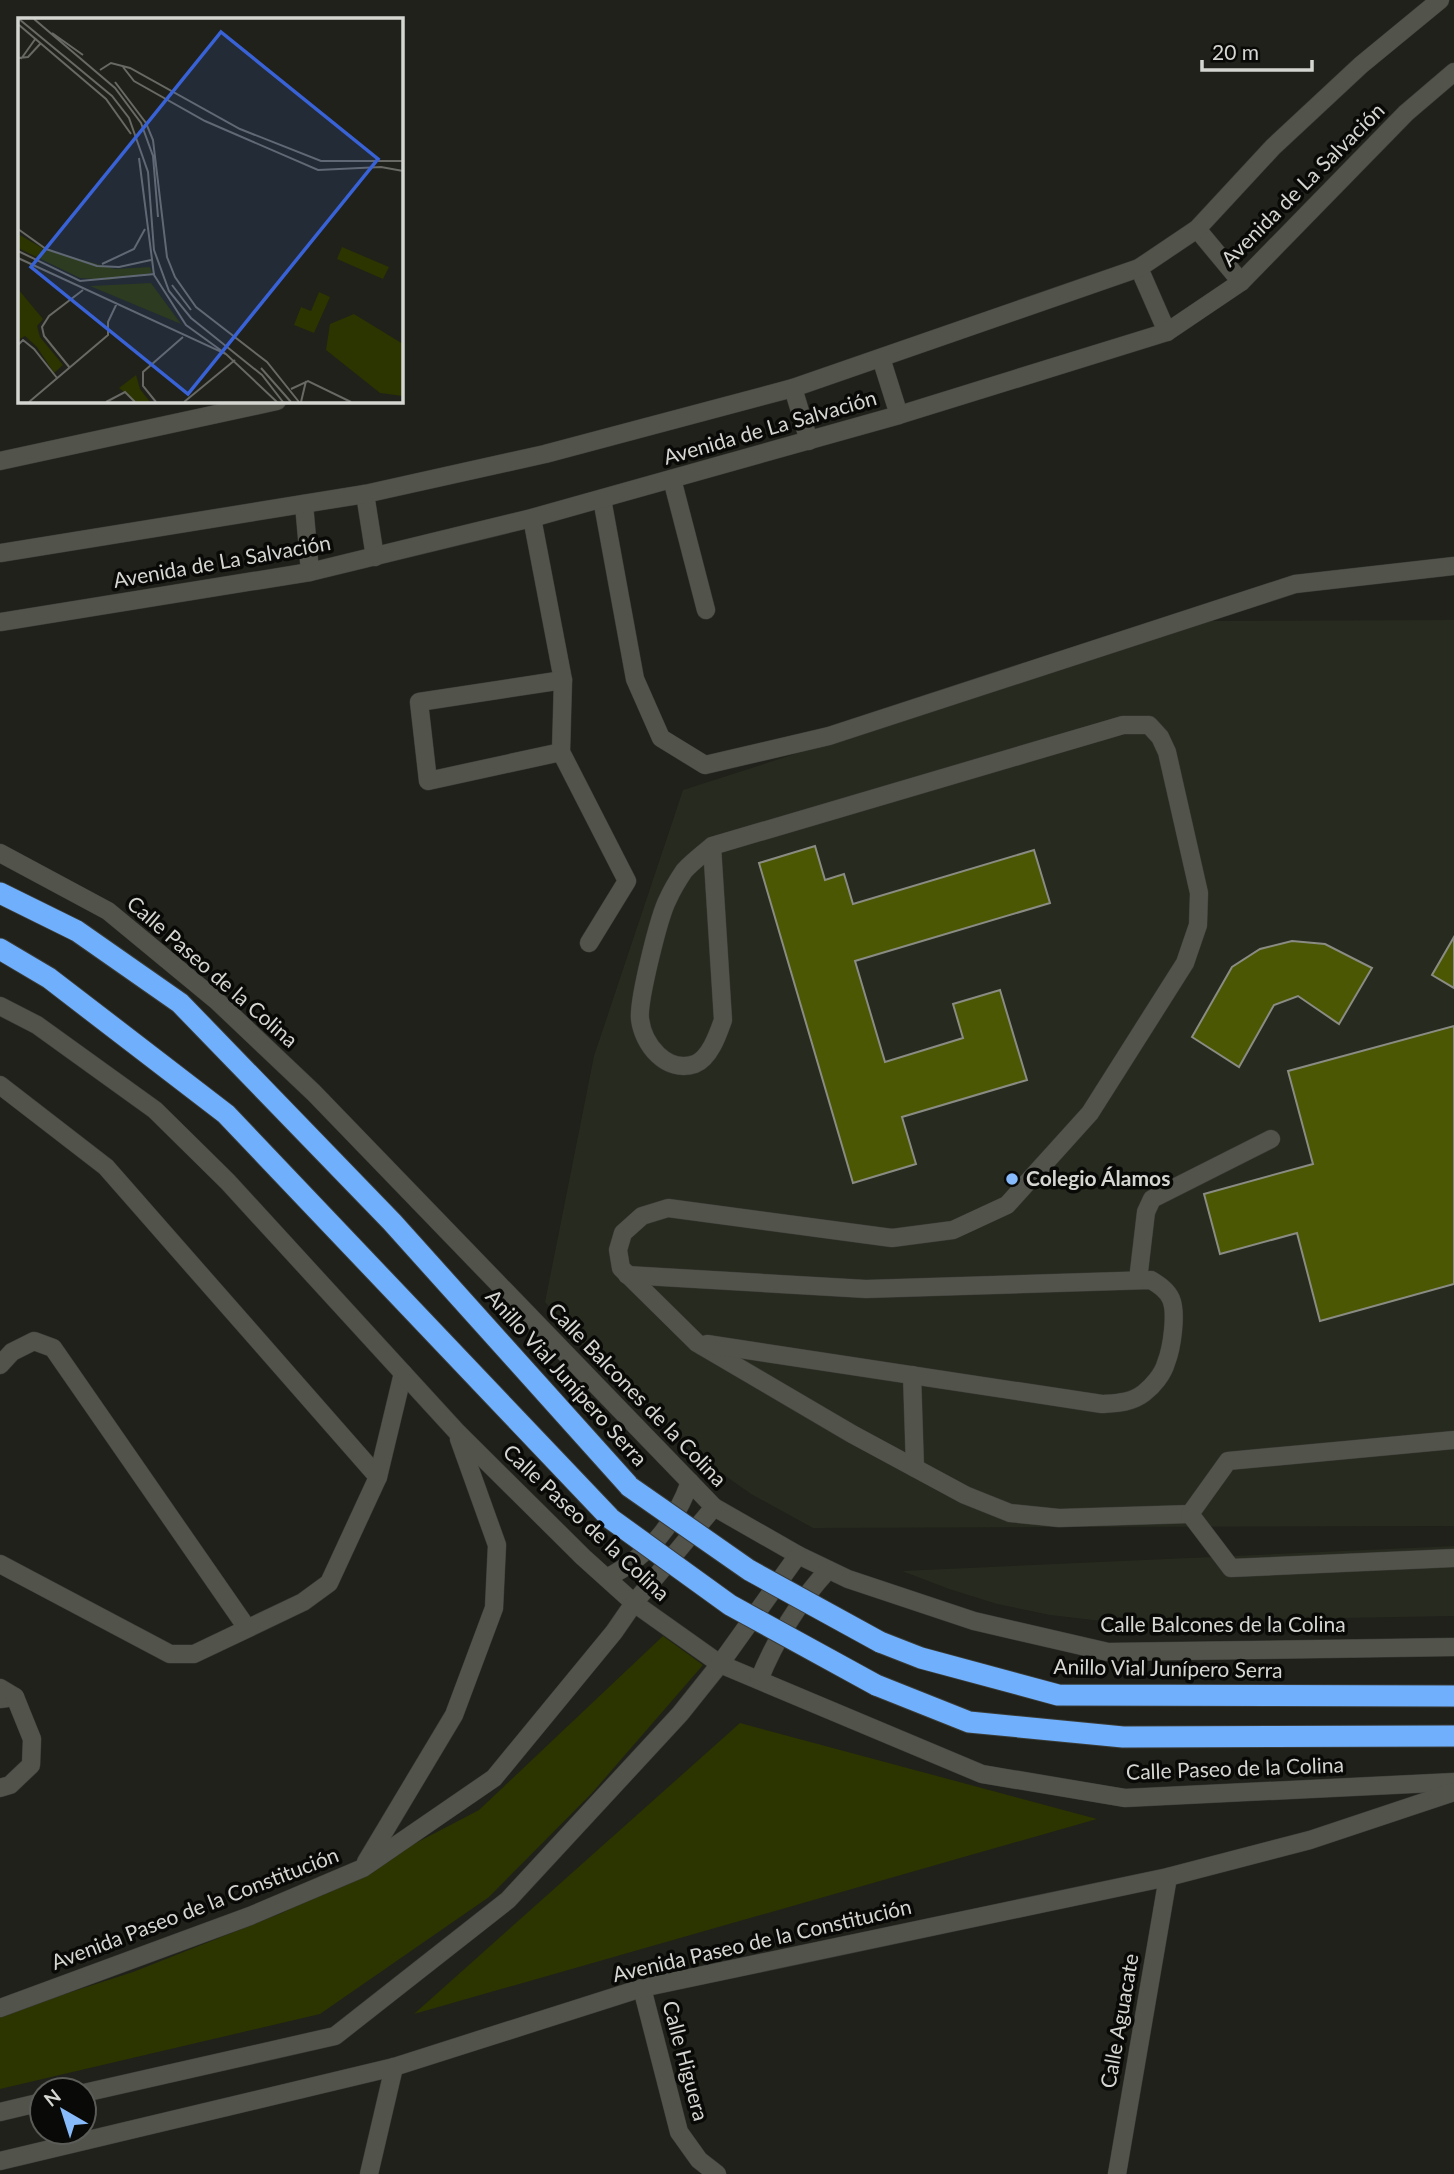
<svg xmlns="http://www.w3.org/2000/svg" width="1454" height="2174" viewBox="0 0 1454 2174" font-family="Lato,sans-serif">
<style>
.built{fill:#272a1e}
.green{fill:#2c3400}
.building{fill:#4b5703;stroke:#8a8c84;stroke-width:2}
.lines{fill:none;stroke-linecap:round;stroke-linejoin:round}
.lane-casing{stroke:#3a3b36;stroke-width:19}
.street-casing{stroke:#3a3b36;stroke-width:19}
.secondary-casing{stroke:#3a3b36;stroke-width:19}
.highway-casing{stroke:#3a3b36;stroke-width:23}
.lane{stroke:#52544c;stroke-width:18}
.street{stroke:#52544c;stroke-width:18}
.secondary{stroke:#52544c;stroke-width:18}
.highway{stroke:#70affc;stroke-width:21}
.highway-bridge-casing{stroke:#3a3b36;stroke-width:23;stroke-linecap:butt}
.highway-bridge{stroke:#70affc;stroke-width:21}
.poi-dot{fill:#87bbfb;stroke:#090a07;stroke-width:2.5}
.labels{text-anchor:middle;stroke-width:7;stroke-linejoin:round;paint-order:stroke}
.street-label{font-size:21px;fill:#d5d6d2;stroke:#090a07}
.poi-label{font-size:21px;font-weight:bold;fill:#d5d6d2;stroke:#090a07;text-anchor:start}
.inset-road{fill:none;stroke:#686964;stroke-width:2}
.view{fill:#3962d7;fill-opacity:0.15;stroke:#3962d7;stroke-width:3.5}
.inset-edge{fill:none;stroke:#d5d6d2;stroke-width:3.5}
</style>
<rect width="100%" height="100%" fill="#1f211a"/>
<g class="built">
<polygon points="1454,620 1454,1526 813,1528 751,1494 703,1460 598,1365 545,1302 594,1056 683,790 1207,621"/>
<polygon points="1454,1546 1454,1616 1110,1622 1050,1615 997,1604 949,1589 902,1571"/>
</g>
<g class="green">
<polygon points="663,1636 703,1665 592,1793 489,1897 320,2014 0,2089 0,2015 133,1972 282,1913 479,1810"/>
<polygon points="740,1723 1097,1819 414,2014"/>
</g>
<g class="building">
<polygon points="815,846 825,880 844,874 853,904 1034,850 1050,903 855,961 885,1062 963,1038 953,1004 1000,990 1027,1080 902,1117 916,1164 853,1183 759,863"/>
<polygon points="1454,937 1454,988 1432,975"/>
<polygon points="1292,941 1325,944 1372,968 1339,1024 1298,996 1274,1005 1239,1067 1192,1037 1232,967 1260,949"/>
<polygon points="1454,1026 1454,1284 1320,1321 1297,1233 1220,1254 1204,1194 1313,1164 1288,1071"/>
</g>
<g class="lines">
<g class="lane-casing">
<g id="lane">
<polyline points="0,461 277,401"/>
<polyline points="672,479 706,610"/>
<polyline points="602,499 635,679 661,738 705,765 829,736 1295,584 1454,566"/>
<polyline points="532,518 563,680"/>
<polyline points="561,752 428,781 419,702 563,680 561,752 627,881 589,943"/>
<path d="M712 846 723 1020C718 1034 710 1058 695 1064 666 1074 643 1044 640 1019 638 1001 659 916 668 899 672 890 678 880 684 871 692 862 703 854 712 846L1123 725H1149L1160 737 1167 752 1199 893 1198 925 1185 963 1090 1113 1007 1205 953 1230 892 1238 668 1208 642 1216 623 1233 618 1250 621 1268 697 1343 852 1434 965 1495 1010 1513 1059 1518 1190 1514"/>
<polyline points="0,1085 106,1167 378,1477"/>
<path d="M627 1275 866 1289 1151 1280C1159 1285 1167 1290 1171 1299 1177 1313 1172 1348 1166 1363 1163 1374 1153 1386 1144 1393 1131 1403 1117 1403 1102 1404L707 1344"/>
<polyline points="1138,1280 1146,1212 1152,1199 1271,1139"/>
<polyline points="0,1365 12,1352 34,1341 53,1348 247,1628"/>
<polyline points="912,1375 915,1468"/>
<polyline points="1190,1514 1228,1461 1454,1440"/>
<polyline points="1190,1514 1231,1568 1454,1558"/>
<polyline points="0,1564 170,1654 194,1654 303,1602 329,1583 378,1477 403,1373"/>
<polyline points="0,1688 15,1697 0,1699"/>
<polyline points="0,1788 10,1785 31,1765 32,1739 15,1697"/>
</g>
</g>
<g class="street-casing">
<g id="street">
<polyline points="642,1988 679,2132 699,2160 717,2174"/>
<polyline points="369,2174 394,2067"/>
<polyline points="1117,2174 1168,1877"/>
</g>
</g>
<g class="secondary-casing">
<g id="secondary">
<polyline points="1197,229 1241,282"/>
<polyline points="1139,268 1167,332"/>
<polyline points="881,358 899,415"/>
<polyline points="793,388 809,441"/>
<polyline points="365,494 375,557"/>
<polyline points="304,504 310,572"/>
<polyline points="0,553 365,494 545,454 793,388 1139,268 1197,229 1273,147 1361,65 1440,0"/>
<polyline points="0,622 310,572 532,518 899,415 1167,332 1241,282 1406,113 1454,72"/>
<polyline points="0,853 108,911 217,1001 314,1093 714,1507 798,1555 848,1579 974,1621 1108,1652 1454,1647"/>
<polyline points="0,1006 37,1025 155,1110 228,1182 457,1432 583,1557 634,1603 720,1664 982,1774 1125,1798 1454,1782"/>
<path d="M607 1578C648 1556 674 1526 690 1482"/>
<path d="M759 1680C776 1638 798 1603 828 1570"/>
<polyline points="366,1862 454,1715 494,1608 497,1545 459,1439"/>
<polyline points="0,2008 250,1916 363,1868 494,1778 614,1632 634,1603 714,1507"/>
<polyline points="84,2093 335,2036 508,1900 680,1714 720,1664 798,1555"/>
<polyline points="0,2112 42,2102"/>
<polyline points="0,2161 394,2067 642,1988 1168,1877 1310,1840 1454,1792"/>
</g>
</g>
<g class="highway-casing">
<g id="highway">
<polyline points="0,893 77,931 180,1003 392,1222 630,1487"/>
<polyline points="0,949 49,978 226,1114 611,1519"/>
<polyline points="880,1642 921,1658 1058,1695 1454,1696"/>
<polyline points="876,1685 969,1722 1123,1737 1454,1736"/>
</g>
</g>
<use href="#lane" class="lane"/>
<use href="#street" class="street"/>
<use href="#secondary" class="secondary"/>
<use href="#highway" class="highway"/>
<g class="highway-bridge-casing">
<g id="highway-bridge">
<polyline points="630,1487 749,1570 880,1642"/>
<polyline points="611,1519 730,1605 876,1685"/>
</g>
</g>
<use href="#highway-bridge" class="highway-bridge"/>
</g>
<circle class="poi-dot" cx="1012" cy="1179" r="7"/>
<g class="labels">
<g class="street-label">
<text transform="translate(1303 185) rotate(-45)" y="7">Avenida de La Salvación</text>
<text transform="translate(770 428) rotate(-16)" y="7">Avenida de La Salvación</text>
<text transform="translate(222 562) rotate(-10)" y="7">Avenida de La Salvación</text>
<text transform="translate(212 972) rotate(41)" y="7">Calle Paseo de la Colina</text>
<text transform="translate(566 1378) rotate(48)" y="7">Anillo Vial Junípero Serra</text>
<text transform="translate(637 1395) rotate(46)" y="7">Calle Balcones de la Colina</text>
<text transform="translate(586 1523) rotate(43)" y="7">Calle Paseo de la Colina</text>
<text x="1223" y="1632">Calle Balcones de la Colina</text>
<text transform="translate(1168 1669) rotate(1)" y="7">Anillo Vial Junípero Serra</text>
<text transform="translate(1235 1769) rotate(-2)" y="7">Calle Paseo de la Colina</text>
<text transform="translate(195 1909) rotate(-21)" y="7">Avenida Paseo de la Constitución</text>
<text transform="translate(762 1941) rotate(-13)" y="7">Avenida Paseo de la Constitución</text>
<text transform="translate(1120 2021) rotate(-80)" y="7">Calle Aguacate</text>
<text transform="translate(685 2061) rotate(75)" y="7">Calle Higuera</text>
</g>
<g class="poi-label">
<text x="1026" y="1186">Colegio Álamos</text>
</g>
</g>
<g transform="translate(18 18)">
<rect width="385" height="385" fill="#1f211a"/>
<path d="M0 216 26 231 97 251 132 249 134 255 90 262 62 260 0 230ZM324 229 371 249 365 261 319 241ZM133 265 163 306 72 268ZM0 271 25 301 19 308 22 319 45 347 36 355 19 329 7 318 0 322ZM301 274 312 279 296 315 276 307 283 289 293 293ZM336 296 385 326V378L362 375 308 332 312 306ZM118 357 122 371 132 384H118L101 370Z" fill="#2c3400"/>
<path class="inset-road" d="M1 1 94 78 111 100 130 154 136 232 151 273 173 300 244 357 265 384M16 1 97 70 123 105 135 138 140 199M1 7 88 81 113 116M34 15 65 37M0 40 10 39 23 25M3 41 18 20M105 49 116 63 187 103 300 152 363 149 385 153M82 52 93 45 112 50 222 111 303 143H385M97 64 128 105 135 122 149 239 157 259 178 289 249 344 281 384M121 140 136 257 168 307 208 336M0 211 28 231 79 248 101 249 133 242M0 233 62 263 137 256M0 240 208 336 259 384M84 246 116 231 127 211M154 267 173 292M0 327 5 322 16 331 39 360M52 350 26 318 24 309 31 298 65 272M243 350 273 384M273 371 290 363 333 384M11 384 90 317V304L99 285M88 384 107 374 117 384M138 384 125 368V354L165 319M166 384 217 342M283 384 288 363"/>
<path class="view" d="M203 14 360 141 170 376 13 249Z"/>
<rect width="385" height="385" class="inset-edge"/>
</g>
<g transform="translate(63 2111) rotate(321)"><circle r="33" fill="#090a07" stroke="#5b5c58" stroke-width="2"/>
<path d="M0-5L12 26L0 18L-12 26Z" fill="#87bbfb"/>
<text y="-10" font-size="19" font-weight="bold" text-anchor="middle" fill="#d5d6d2">N</text>
</g>
<path d="M1202 60v10h110v-10" fill="none" stroke="#d5d6d2" stroke-width="3.5"/>
<text x="1212" y="60" font-size="21" fill="#d5d6d2" stroke="#090a07" stroke-width="5" paint-order="stroke">20 m</text>
</svg>
